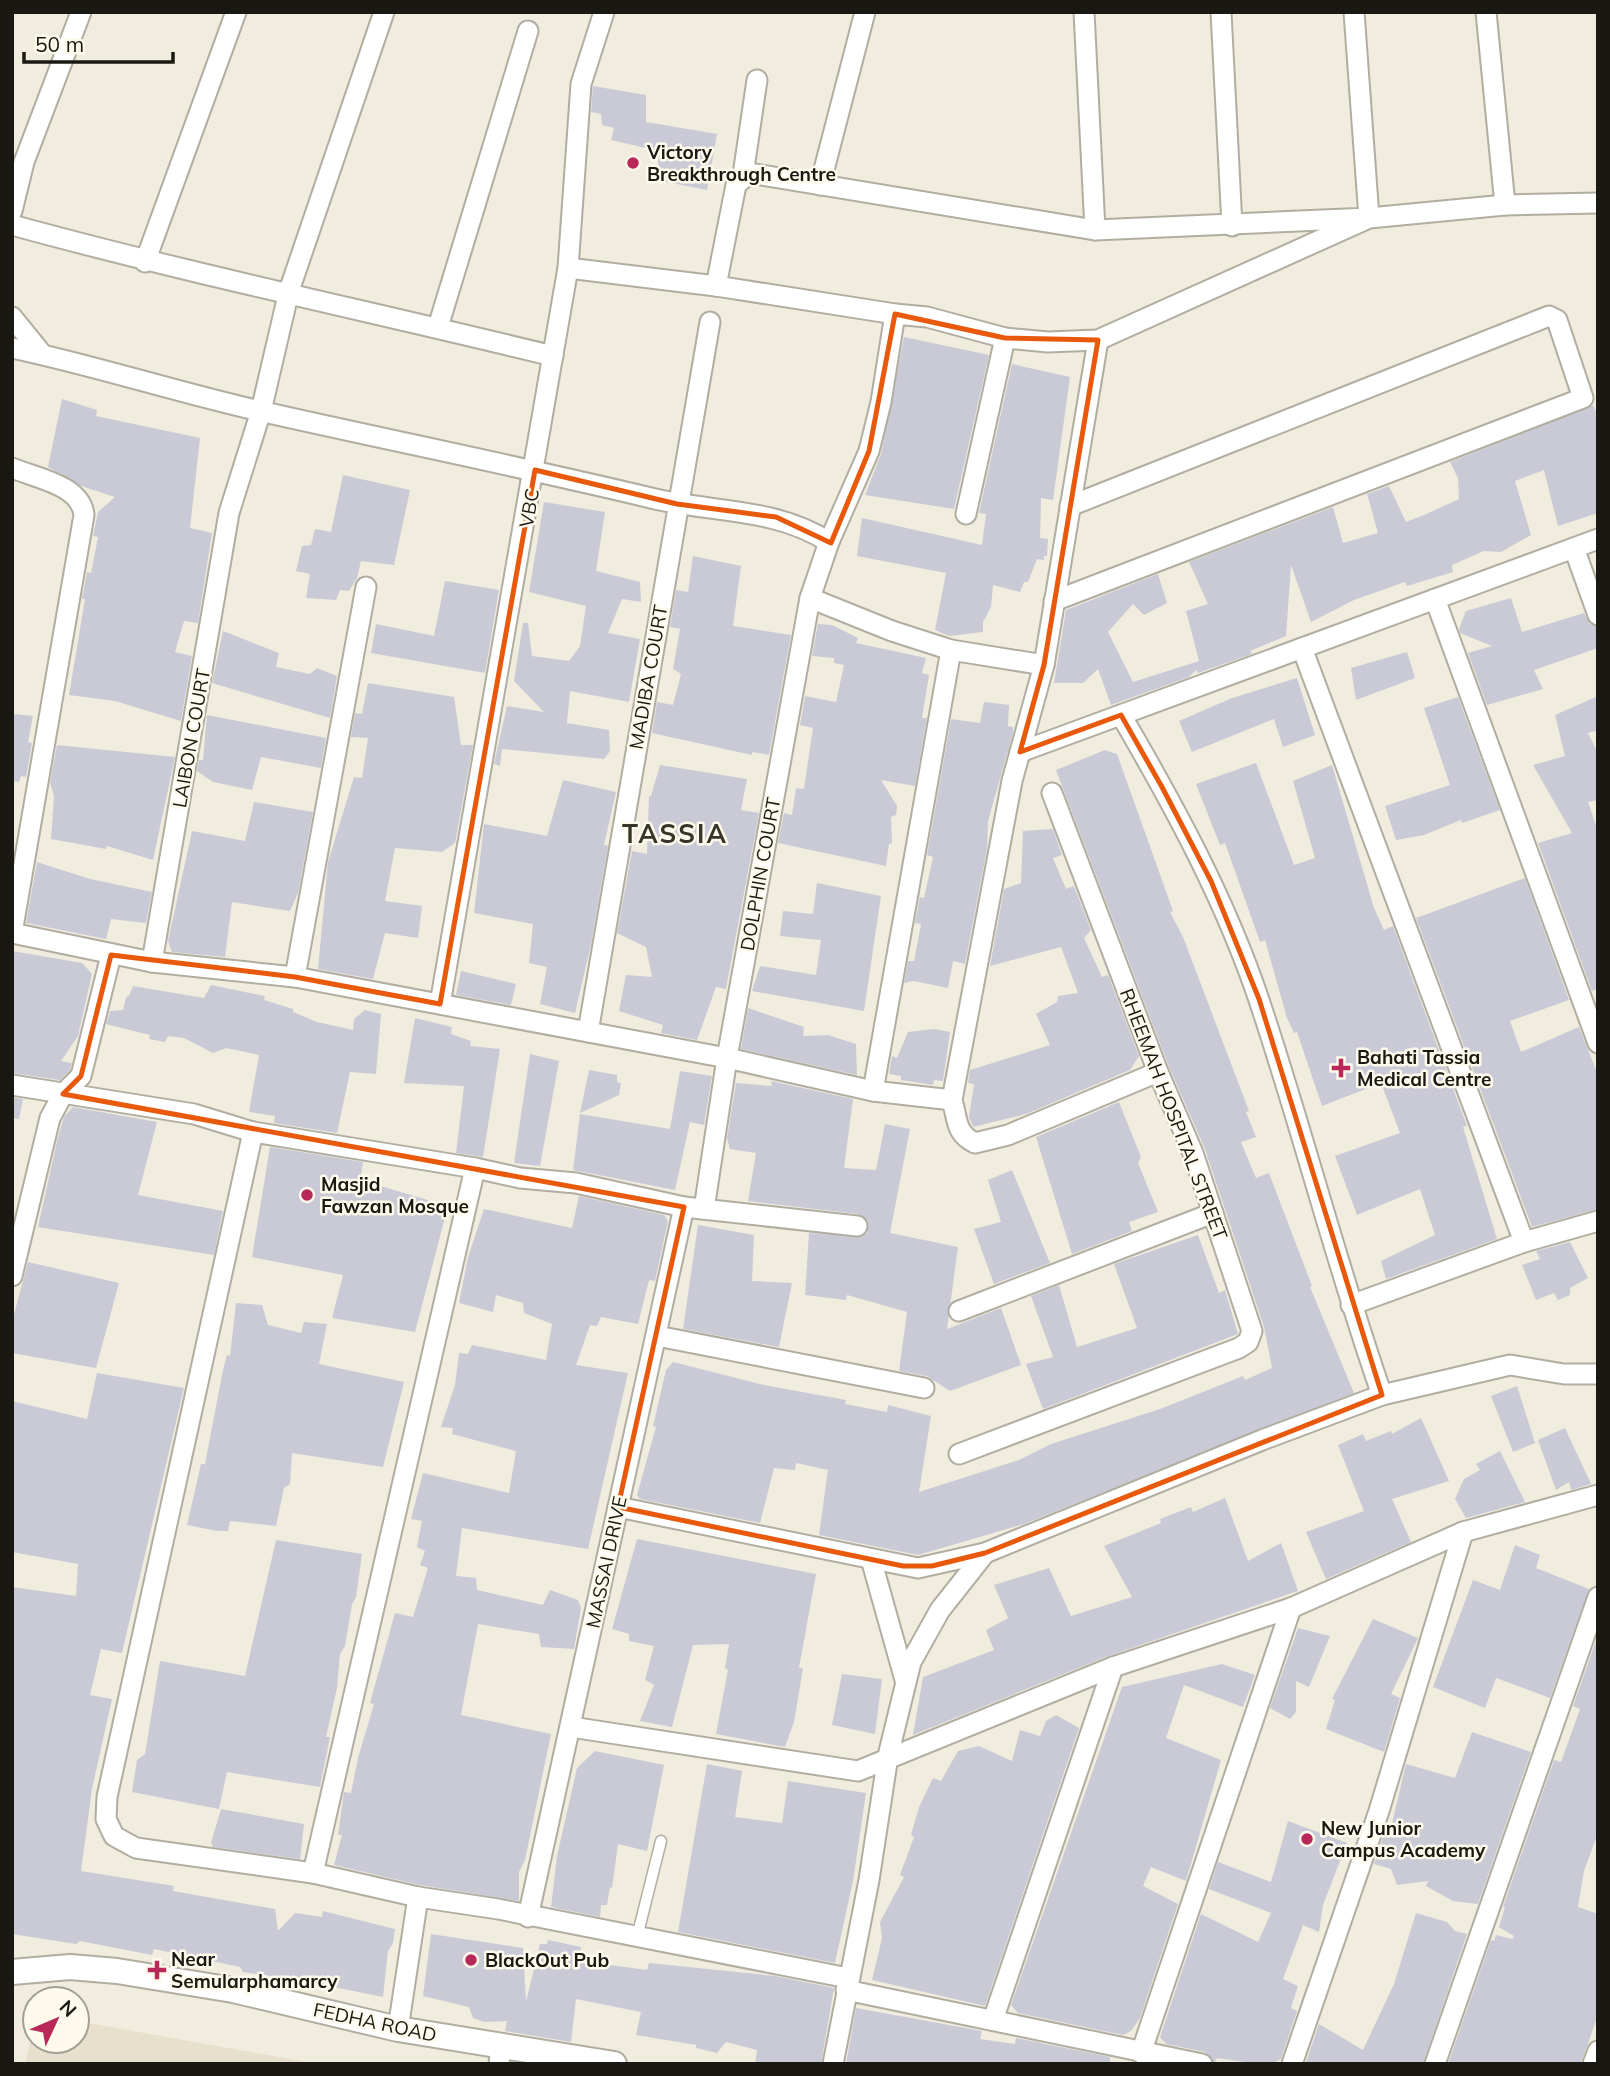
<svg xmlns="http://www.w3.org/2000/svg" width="1610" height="2076" viewBox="0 0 1610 2076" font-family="Mulish,sans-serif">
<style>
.built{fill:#e7e0cc}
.building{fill:#cacad7}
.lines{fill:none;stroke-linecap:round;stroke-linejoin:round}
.service-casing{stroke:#b1ada0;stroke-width:13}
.minor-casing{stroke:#b1ada0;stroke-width:23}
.tertiary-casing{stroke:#b1ada0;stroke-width:28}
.service{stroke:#fff;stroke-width:10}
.minor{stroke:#fff;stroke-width:19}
.tertiary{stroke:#fff;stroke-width:24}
.marked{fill:none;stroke:#e8590c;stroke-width:5;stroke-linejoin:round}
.poi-dot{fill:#b8295a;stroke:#fdf9eb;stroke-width:2.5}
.labels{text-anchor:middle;stroke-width:5;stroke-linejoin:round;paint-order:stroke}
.poi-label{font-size:19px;font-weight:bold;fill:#1a1813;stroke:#fdf9eb;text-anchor:start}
.street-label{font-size:19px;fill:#1a1813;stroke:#fdf9eb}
.district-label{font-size:26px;font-weight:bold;letter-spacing:2px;fill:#373429;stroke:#fdf9eb}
</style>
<rect width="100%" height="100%" fill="#f0ecde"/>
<polygon class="built" points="77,2021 318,2064 25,2064 35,2022 35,2041 77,2041"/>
<g class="building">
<polygon points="593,86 646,95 646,122 717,134 707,190 657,180 659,151 611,140 614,128 602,125 601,114 591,112"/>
<polygon points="904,337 989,355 954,509 865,495 881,454"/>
<polygon points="1012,364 1070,377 1053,500 1041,498 1040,538 1048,539 1047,556 1044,556 1044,560 1037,559 1028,582 1024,582 1020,592 993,585 991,607 983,622 983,632 949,636 935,630 946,573 857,556 862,518 982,545 986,514 979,513"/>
<polygon points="62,399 97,410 96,416 200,438 190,528 212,533 198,623 184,621 175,652 192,656 181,721 115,701 69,695 85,599 82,599 87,572 91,573 98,537 93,536 98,512 115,497 81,486 48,467"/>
<polygon points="1593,405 1598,416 1598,513 1558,526 1544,470 1515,481 1531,535 1501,552 1484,551 1452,565 1453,572 1407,586 1405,582 1354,600 1311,622 1291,565 1286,636 1250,651 1252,654 1198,673 1196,670 1189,677 1111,705 1098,669 1083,683 1054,683 1066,610 1158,574 1167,603 1144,615 1133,604 1108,632 1133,682 1199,661 1186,611 1208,604 1189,562 1333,507 1343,543 1378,533 1367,494 1389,486 1406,522 1424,515 1459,499 1458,478 1450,462"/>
<polygon points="343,475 410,490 394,565 361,561 357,578 349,591 340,590 336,600 306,598 310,574 296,571 302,546 311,545 315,529 331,532"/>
<polygon points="544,502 605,512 596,571 640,582 641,602 622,599 608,633 640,639 629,702 570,691 567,723 609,730 610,751 604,759 502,749 500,766 494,764 507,706 544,712 514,681 523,623 528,623 532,656 569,661 580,646 586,606 529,592"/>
<polygon points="693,556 741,566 733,626 791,635 769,755 752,752 752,755 652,733 657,702 673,705 681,674 673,669 680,629 670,627 676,590 688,592"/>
<polygon points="445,581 499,590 485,673 371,653 376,624 434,636"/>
<polygon points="1511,598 1522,632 1584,613 1590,624 1598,627 1598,648 1534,670 1543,689 1487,705 1468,653 1492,646 1460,633 1459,629 1466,611"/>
<polygon points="818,624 832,625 858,638 856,643 926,658 922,673 929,675 922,718 927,718 915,786 881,780 897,806 896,815 891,817 892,843 889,844 886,866 778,843 784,813 792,815 796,788 804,789 813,728 800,725 805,696 836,702 844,665 834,663 834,658 812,656"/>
<polygon points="223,631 279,653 276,667 310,674 317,668 337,676 330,718 212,683"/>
<polygon points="1407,652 1415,678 1356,700 1351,668"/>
<polygon points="1297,678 1315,735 1283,747 1274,719 1192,752 1179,721 1232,698"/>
<polygon points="368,683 454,697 461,745 473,745 455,843 442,852 395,848 385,901 422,906 418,938 385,933 373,979 318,969 328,862 354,777 362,778 368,738 351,737 355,713 362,714"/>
<polygon points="1598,696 1598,730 1588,733 1598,753 1598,800 1588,802 1598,831 1598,989 1592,991 1538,843 1572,833 1533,765 1565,756 1555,715"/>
<polygon points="1458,697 1500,810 1462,823 1461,820 1424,835 1396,840 1385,806 1450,785 1424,708"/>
<polygon points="984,702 1009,705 1008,726 1013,727 1013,733 988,821 987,849 965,964 953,961 948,988 914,981 904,983 908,961 914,961 921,924 915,923 920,897 924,898 933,857 927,855 951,719 980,723"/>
<polygon points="12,714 33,716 28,742 32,743 26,777 21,776 19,782 12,781"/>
<polygon points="207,715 326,738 321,768 261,757 252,790 213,782 197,771 199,760 203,760"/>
<polygon points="57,745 175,757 153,860 107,846 106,849 51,839 54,796 50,782"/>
<polygon points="1105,750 1117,754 1173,911 1170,912 1183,937 1249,1111 1246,1112 1256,1137 1241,1142 1256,1178 1269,1173 1312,1286 1310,1287 1354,1393 1024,1524 918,1555 819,1535 828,1470 796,1463 795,1470 774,1468 760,1523 640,1499 637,1495 656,1427 653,1426 666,1370 673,1362 764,1385 846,1400 845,1404 887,1412 888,1405 931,1416 919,1492 1019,1460 1051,1444 1160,1409 1243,1376 1245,1380 1272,1368 1264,1327 1205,1149 1169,1067 1056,770"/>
<polygon points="1256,763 1294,865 1315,858 1293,781 1332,765 1374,908 1384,930 1393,926 1467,1126 1463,1127 1497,1239 1386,1279 1381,1261 1435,1235 1420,1189 1357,1215 1335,1156 1400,1133 1381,1083 1322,1106 1297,1032 1294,1033 1287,1018 1265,940 1260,942 1225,843 1220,845 1196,784"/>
<polygon points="660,765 747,779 741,810 759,813 726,989 716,987 697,1040 661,1033 663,1025 619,1011 626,975 652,977 646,947 617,933 632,851 647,854 649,796 651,796"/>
<polygon points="563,780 616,792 604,845 608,846 591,944 575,1013 540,1004 547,967 529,963 533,924 474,913 484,824 547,836"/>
<polygon points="254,802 313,812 298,893 290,911 232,902 225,957 172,952 168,941 192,831 245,841"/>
<polygon points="1053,829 1062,855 1053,858 1066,889 1074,886 1091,930 1084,938 1102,977 1108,975 1139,1056 1130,1070 1026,1114 973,1127 969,1117 974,1084 968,1083 970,1070 1050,1045 1036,1014 1057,1002 1058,996 1078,993 1061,947 990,966 1004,889 1021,883 1023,831"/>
<polygon points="37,862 90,879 152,892 146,923 111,919 106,939 26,923"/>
<polygon points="1525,878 1569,1000 1510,1021 1521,1052 1579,1027 1598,1075 1598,1209 1532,1227 1416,918"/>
<polygon points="817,883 881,896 864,1011 752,991 760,966 816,975 821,940 780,936 783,911 813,914"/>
<polygon points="12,951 82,963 92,974 78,1036 61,1061 72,1063 70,1070 60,1080 12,1073"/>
<polygon points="461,971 516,984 511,1005 456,995"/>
<polygon points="211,985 265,996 264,1000 293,1009 293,1012 317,1022 353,1030 354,1019 365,1010 381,1014 376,1074 350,1072 337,1133 274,1123 275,1116 249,1112 259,1055 226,1048 213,1053 184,1038 168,1036 165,1042 149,1039 150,1035 106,1024 110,1011 123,1010 126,997 129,996 133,986 204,998"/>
<polygon points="748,1008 804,1027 803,1036 828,1035 856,1044 857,1075 741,1049"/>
<polygon points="415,1018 452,1027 451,1034 471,1041 470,1046 500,1049 483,1157 456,1153 464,1086 404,1083"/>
<polygon points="934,1029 950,1032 943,1081 934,1080 933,1085 901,1080 901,1076 889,1074 892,1056 897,1058 908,1032"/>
<polygon points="530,1054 559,1061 540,1166 514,1163"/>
<polygon points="589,1070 617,1075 617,1082 621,1083 619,1095 580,1113"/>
<polygon points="680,1071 712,1076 704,1125 690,1122 675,1190 573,1170 580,1114 670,1129"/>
<polygon points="771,1081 853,1099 844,1168 876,1170 885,1124 910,1129 890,1233 958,1247 947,1329 1001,1308 1021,1365 950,1391 927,1376 899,1371 907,1312 847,1295 846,1300 805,1295 809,1233 861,1237 867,1233 868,1222 858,1214 748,1201 756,1153 730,1149 727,1138 736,1083 772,1086"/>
<polygon points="12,1097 23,1099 19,1119 12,1118"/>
<polygon points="1119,1102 1141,1157 1138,1163 1158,1212 1129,1222 1132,1231 1072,1254 1036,1137"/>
<polygon points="73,1107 157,1122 138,1195 223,1211 214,1255 38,1227 58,1137 64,1117"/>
<polygon points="270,1147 363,1162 360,1180 448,1206 415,1332 332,1318 343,1275 252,1257"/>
<polygon points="1012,1170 1050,1263 994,1284 974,1229 1001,1222 988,1180"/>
<polygon points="579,1196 664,1215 668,1221 655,1281 649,1280 638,1324 601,1317 597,1326 590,1325 576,1365 628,1373 588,1549 462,1528 456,1576 476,1578 477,1590 543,1605 550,1590 578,1600 581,1608 574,1649 541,1647 539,1634 478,1624 461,1715 551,1734 525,1860 519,1872 519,1901 420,1885 334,1865 342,1835 338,1835 344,1792 351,1793 358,1758 374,1704 370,1703 395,1613 413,1617 428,1568 420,1565 425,1551 417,1547 422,1521 411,1519 423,1473 509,1493 516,1451 452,1434 453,1428 441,1427 455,1385 459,1353 468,1354 472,1345 546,1360 552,1324 524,1313 523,1303 496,1295 493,1312 459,1303 468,1257 484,1209 572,1228"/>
<polygon points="698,1225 754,1235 752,1281 792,1283 779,1347 683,1329"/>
<polygon points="1198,1235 1219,1293 1225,1290 1238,1334 1043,1409 1026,1364 1053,1357 1031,1296 1059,1285 1077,1347 1137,1328 1114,1264"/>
<polygon points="1570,1242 1588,1278 1570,1288 1570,1295 1558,1300 1554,1293 1536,1300 1522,1265 1540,1259 1536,1251"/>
<polygon points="28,1262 119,1283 96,1368 12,1353 12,1322"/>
<polygon points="236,1303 262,1305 268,1325 301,1333 304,1322 327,1324 319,1364 404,1382 383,1467 292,1453 290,1484 284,1488 276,1526 230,1521 228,1531 217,1531 187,1525 201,1464 205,1464 223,1370 227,1355 230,1356"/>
<polygon points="97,1373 184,1388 122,1653 101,1649 90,1695 112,1699 92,1789 81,1871 174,1886 173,1891 275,1909 278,1931 295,1913 322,1917 323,1911 395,1929 393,1943 388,1951 383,1997 304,1981 243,1972 240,1967 154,1949 152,1955 80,1941 76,1944 12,1934 12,1587 76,1596 78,1564 12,1552 12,1401 87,1419"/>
<polygon points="1517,1386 1535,1443 1513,1452 1491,1396"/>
<polygon points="1421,1418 1449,1481 1392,1499 1411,1542 1326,1579 1306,1532 1364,1511 1338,1445 1363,1434 1366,1441 1391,1431 1392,1434"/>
<polygon points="1565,1428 1591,1484 1571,1490 1569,1482 1556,1490 1538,1440"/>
<polygon points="1500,1451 1525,1502 1466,1518 1455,1499 1464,1479 1480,1470 1476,1464"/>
<polygon points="1225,1498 1248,1561 1281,1543 1298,1591 1108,1656 913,1735 923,1677 994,1650 986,1630 1008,1618 994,1585 1049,1568 1071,1616 1132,1597 1104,1546 1161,1523 1160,1519 1191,1507 1193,1512"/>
<polygon points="637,1539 816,1574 799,1668 803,1668 794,1722 785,1747 716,1734 728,1670 725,1668 729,1644 693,1645 672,1727 640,1721 654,1685 645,1680 654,1646 629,1641 629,1634 612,1629"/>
<polygon points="276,1540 362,1554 356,1597 352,1604 345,1646 340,1654 337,1688 326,1737 330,1737 320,1787 227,1772 219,1809 132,1792 137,1760 145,1754 160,1661 245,1676"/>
<polygon points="1515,1545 1540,1555 1536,1568 1589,1589 1550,1698 1496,1678 1485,1708 1433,1687 1473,1580 1500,1590"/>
<polygon points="1373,1619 1418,1638 1391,1694 1400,1698 1384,1752 1326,1729 1335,1700 1332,1699"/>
<polygon points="1298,1628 1330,1636 1309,1687 1296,1681 1296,1712 1290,1719 1270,1708"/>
<polygon points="1598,1635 1598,1833 1584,1871 1578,1907 1598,1914 1598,2014 1588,2044 1580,2064 1448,2064 1491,1940 1494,1941 1496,1935 1512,1939 1514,1936 1499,1927 1505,1907 1503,1907 1554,1760 1561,1762 1580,1709 1573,1706"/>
<polygon points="1222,1664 1255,1675 1243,1707 1184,1685 1166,1738 1221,1760 1186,1881 1151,1867 1143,1886 1178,1904 1140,2018 1131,2031 1123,2035 1018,2013 1011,2005 1122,1687"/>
<polygon points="842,1674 882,1679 875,1734 832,1725"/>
<polygon points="1056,1715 1079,1728 985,2006 872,1980 882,1938 880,1922 904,1877 900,1875 914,1837 911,1835 919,1807 933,1778 941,1781 958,1751 979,1746 1012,1761 1020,1730 1040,1736 1046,1721"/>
<polygon points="1472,1732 1531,1752 1478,1904 1453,1901 1426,1886 1428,1881 1397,1885 1391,1869 1374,1864 1384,1834 1389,1836 1406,1764 1455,1778"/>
<polygon points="595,1751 664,1765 647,1851 618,1844 612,1888 610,1887 607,1905 601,1905 600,1917 551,1907 557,1856 577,1768"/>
<polygon points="707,1764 742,1771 735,1817 782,1823 788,1781 866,1793 853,1881 835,1963 678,1932"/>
<polygon points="221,1809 304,1824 300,1859 213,1847 211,1843"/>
<polygon points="1288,1821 1347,1843 1323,1905 1319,1932 1303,1925 1283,1979 1298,1986 1291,2008 1297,2011 1281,2059 1272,2064 1258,2064 1217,2058 1214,2064 1205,2052 1166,2044 1160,2037 1201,1914 1258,1942 1271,1913 1209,1889 1218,1862 1271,1882"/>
<polygon points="1416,1913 1447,1922 1455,1931 1467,1934 1423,2064 1308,2064 1306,2062 1319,2024 1363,2050 1394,1984"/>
<polygon points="431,1934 523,1948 526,2002 540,1944 547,1944 548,1940 581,1947 580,1961 647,1970 649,1963 775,1976 834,1988 821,2064 755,2064 757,2050 726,2042 717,2053 696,2048 696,2045 636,2035 641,2012 576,1999 571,2042 505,2031 507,2021 484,2022 473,2018 469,2007 423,1996"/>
<polygon points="856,2008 982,2031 980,2039 1015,2044 1016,2038 1110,2057 1110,2064 846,2064"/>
</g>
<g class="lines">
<g class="service-casing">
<polyline id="service" points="637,1937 661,1841"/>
</g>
<g class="minor-casing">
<g id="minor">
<polyline points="1084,12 1095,230"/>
<polyline points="1221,12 1232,226"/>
<polyline points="1486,12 1505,205"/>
<polyline points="743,175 757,80"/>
<polyline points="820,185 865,12"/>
<polyline points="12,211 24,162 81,12"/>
<path d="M12 225C191 274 373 312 553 356"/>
<polyline points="145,262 236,12"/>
<polyline points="568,268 716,286 736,185 749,173 1095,230 1369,218 1354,12"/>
<polyline points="716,286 895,314"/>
<polyline points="12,317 42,354"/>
<polyline points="438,327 528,31"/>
<path d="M1098 340 1044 665 1012 781 952 1100C958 1120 955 1133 975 1143L1008 1135 1158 1072"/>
<path d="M12 348C97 366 179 393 264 412 393 441 522 467 651 498 712 513 774 507 829 542"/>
<path d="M12 468C36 478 81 485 84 515L12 933"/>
<polyline points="966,514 1005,338"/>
<polyline points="1574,548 1598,615"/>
<polyline points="810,598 892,631 951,650 1044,665"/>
<polyline points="1435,599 1598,1043"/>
<polyline points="1054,601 1583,398 1557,320 1549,316 1070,506"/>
<polyline points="1302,648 1524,1242"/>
<path d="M1121 715C1174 806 1225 899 1259 1000 1303 1131 1336 1264 1382 1395"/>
<polyline points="1020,752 1598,539"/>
<polyline points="12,933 152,962 295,977 727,1058 873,1091 952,1100"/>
<polyline points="152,962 229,513 261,411 289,291 384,12"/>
<polyline points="295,977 366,587"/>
<polyline points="440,1004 568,268 581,84 604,12"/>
<polyline points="588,1032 710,322"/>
<polyline points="12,1085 194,1114 253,1132 107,1797 106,1819 114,1836 136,1848 313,1873 418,1897 498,1909 848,1978"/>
<polyline points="873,1091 951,650"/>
<polyline points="253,1132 475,1168"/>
<polyline points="704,1209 727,1058 810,598 829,542 869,451 881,402 895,314 927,317 1005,338 1048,342 1098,340 1369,218 1505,205 1598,203"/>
<polyline points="12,1276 50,1118 63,1094 81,1076 111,955"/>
<polyline points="1351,1305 1524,1242 1598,1221"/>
<polyline points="959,1311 1213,1213"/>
<polyline points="657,1336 924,1388"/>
<polyline points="959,1454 1239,1348 1248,1342 1252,1331 1193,1153 1158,1072 1052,793"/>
<polyline points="618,1507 918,1568 985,1553 1262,1440 1382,1395 1510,1365 1564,1374 1598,1374"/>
<polyline points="871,1559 905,1680"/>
<polyline points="571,1727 858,1771 1113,1667 1291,1608 1463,1532 1598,1495"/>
<polyline points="313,1873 475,1168 520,1178 576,1183 684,1207 857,1226"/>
<polyline points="528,1917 684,1207"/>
<polyline points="846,1990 1202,2064"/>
<polyline points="993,2020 1113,1667"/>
<polyline points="398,2029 418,1897"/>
<polyline points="1141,2053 1291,1608"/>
<polyline points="499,2064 501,2046"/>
<polyline points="833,2064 869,1880 888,1756 911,1662 940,1610 985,1553"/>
<polyline points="1292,2064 1379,1811 1463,1532"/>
<polyline points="1435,2064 1598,1597"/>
<polyline points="1593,2064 1598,2051"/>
</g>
</g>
<g class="tertiary-casing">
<polyline id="tertiary" points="12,1972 70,1967 117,1971 233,1990 398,2029 614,2064"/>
</g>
<use href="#service" class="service"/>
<use href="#minor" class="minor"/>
<use href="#tertiary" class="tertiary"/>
</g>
<path class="marked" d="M895 314 1005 338 1098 340 1044 665 1020 752 1121 715 1162 787 1211 881 1259 999 1382 1395 985 1553 932 1566H903L618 1507 684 1207 63 1094 81 1076 111 955 295 977 440 1004 535 470 677 504 776 517 831 543 869 451Z"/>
<g class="poi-dot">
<circle cx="633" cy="163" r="7"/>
<path d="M1337.5 1057.5h7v7h7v7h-7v7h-7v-7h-7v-7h7z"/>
<circle cx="307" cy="1195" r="7"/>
<circle cx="1307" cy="1839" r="7"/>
<circle cx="471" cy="1960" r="7"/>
<path d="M153.5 1959.5h7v7h7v7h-7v7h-7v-7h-7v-7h7z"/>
</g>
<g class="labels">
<g class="poi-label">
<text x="647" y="159">Victory<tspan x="647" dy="22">Breakthrough Centre</tspan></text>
<text x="1357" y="1064">Bahati Tassia<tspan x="1357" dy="22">Medical Centre</tspan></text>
<text x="321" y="1191">Masjid<tspan x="321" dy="22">Fawzan Mosque</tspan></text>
<text x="1321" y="1835">New Junior<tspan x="1321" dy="22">Campus Academy</tspan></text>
<text x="171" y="1966">Near<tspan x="171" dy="22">Semularphamarcy</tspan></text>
<text x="485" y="1967">BlackOut Pub</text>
</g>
<g class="street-label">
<text transform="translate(529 508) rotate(-80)" y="7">VBC</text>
<text transform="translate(648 677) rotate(-80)" y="7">MADIBA COURT</text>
<text transform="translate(191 738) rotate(-80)" y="7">LAIBON COURT</text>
<text transform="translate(760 874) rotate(-80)" y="7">DOLPHIN COURT</text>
<text transform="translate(1174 1114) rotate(69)" y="7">RHEEMAH HOSPITAL STREET</text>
<text transform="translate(606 1562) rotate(-78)" y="7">MASSAI DRIVE</text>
<text transform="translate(375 2022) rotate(12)" y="7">FEDHA ROAD</text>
</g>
<g class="district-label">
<text x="675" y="843">TASSIA</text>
</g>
</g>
<rect width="1610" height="2076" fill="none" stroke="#1a1813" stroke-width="28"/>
<g transform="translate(56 2020) rotate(46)"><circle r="33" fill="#fdf9eb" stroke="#a29f95" stroke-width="2"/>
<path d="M0-5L12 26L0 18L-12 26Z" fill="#b8295a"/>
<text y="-10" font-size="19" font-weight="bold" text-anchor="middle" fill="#1a1813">N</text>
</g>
<path d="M24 52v10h149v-10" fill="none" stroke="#1a1813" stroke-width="3.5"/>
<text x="35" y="52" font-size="21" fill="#1a1813" stroke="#fdf9eb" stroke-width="5" paint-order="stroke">50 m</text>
</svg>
